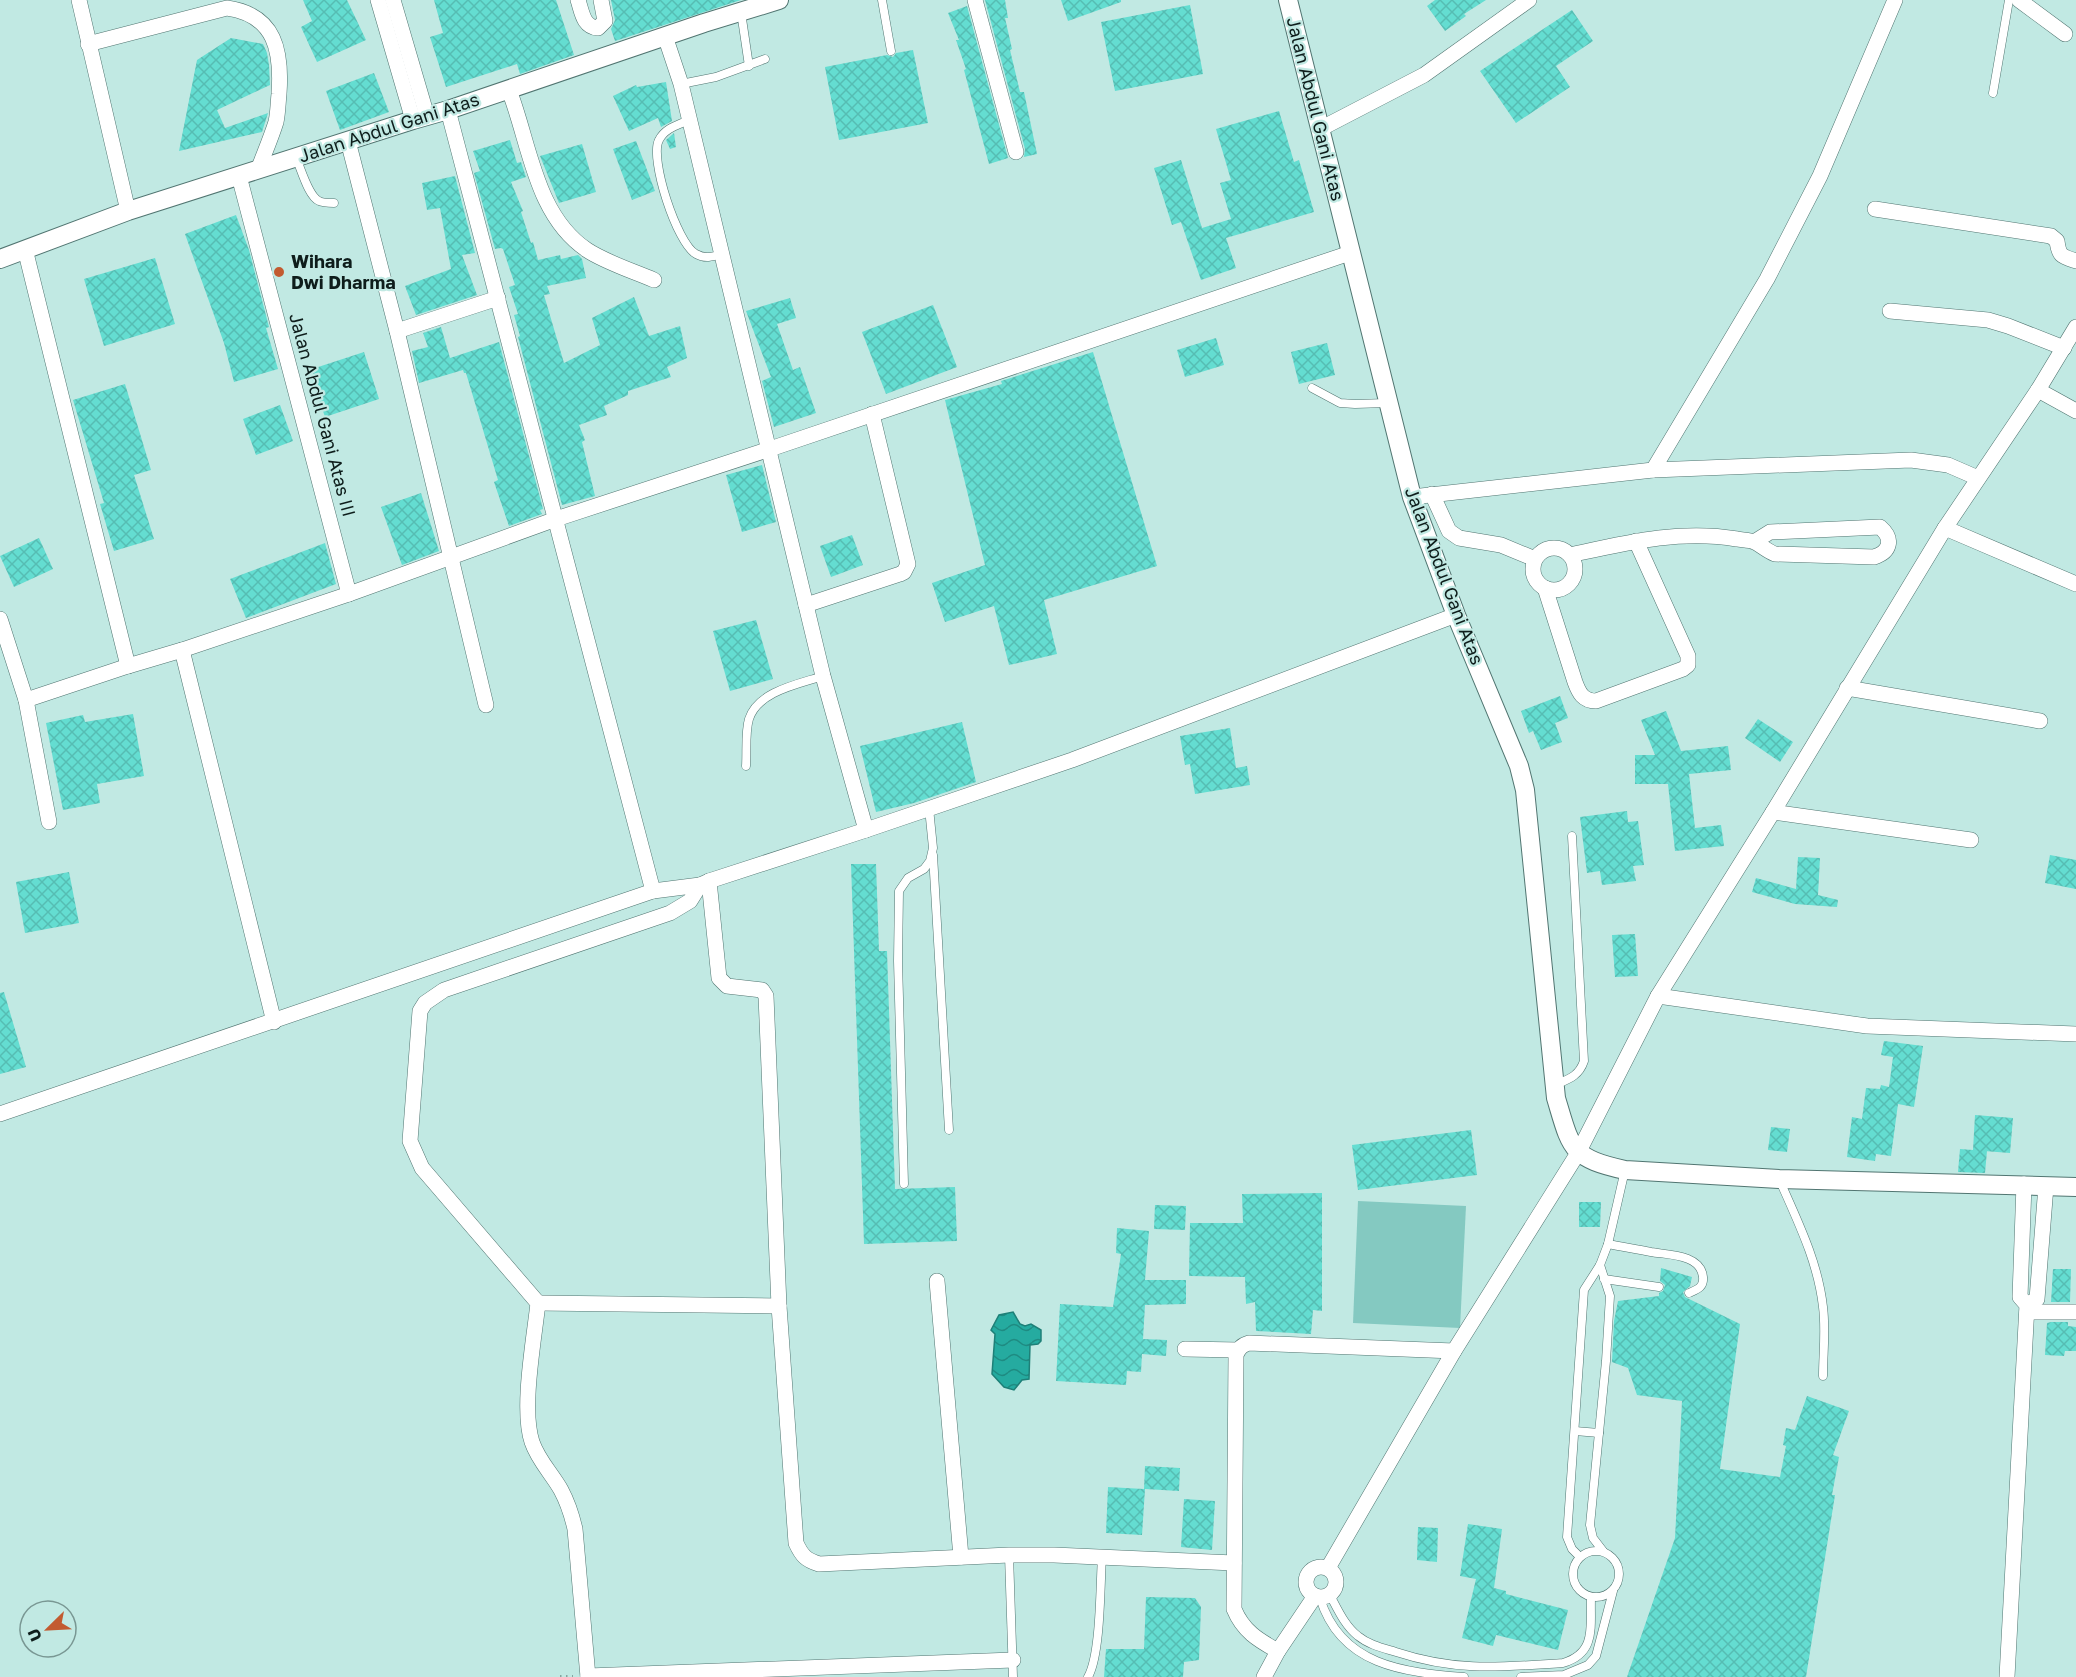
<svg xmlns="http://www.w3.org/2000/svg" width="2076" height="1677" viewBox="0 0 2076 1677" font-family="'Golos Text',sans-serif">
<style>
.green{fill:#84c9c1}
.water{fill:url(#water-waves);stroke:#1e8078;stroke-width:1.5}
.building{fill:url(#building-cross-hatch)}
.lines{fill:none;stroke-linecap:round;stroke-linejoin:round}
.service-casing{stroke:#517571;stroke-width:9}
.minor-casing{stroke:#517571;stroke-width:16}
.tertiary-casing{stroke:#517571;stroke-width:20}
.path{stroke:#85a5a0;stroke-width:4;stroke-dasharray:1.5 4.5;stroke-linecap:butt}
.service{stroke:#fff;stroke-width:8}
.minor{stroke:#fff;stroke-width:15}
.tertiary{stroke:#fff;stroke-width:18}
.poi-dot{fill:#c25b30;stroke:#c1e9e3;stroke-width:2}
.labels{text-anchor:middle;stroke-width:4.5;stroke-linejoin:round;paint-order:stroke}
.street-label{font-size:18px;fill:#0e1d1b;stroke:#c1e9e3}
.poi-label{font-size:18px;font-weight:bold;fill:#0e1d1b;stroke:#c1e9e3;text-anchor:start}
</style>
<defs>
<pattern id="water-waves" width="16" height="10" patternUnits="userSpaceOnUse" patternTransform="scale(1.5)"><rect width="16" height="10" fill="#25aba0"/><path d="M0 5q4-4 8 0t8 0" fill="none" stroke="#1e8b82"/></pattern>
<pattern id="building-cross-hatch" width="8" height="8" patternUnits="userSpaceOnUse" patternTransform="scale(1.5)"><rect width="8" height="8" fill="#64ddd1"/><path d="M0 0l8 8M0 8l8-8" fill="none" stroke="#56bdb3"/></pattern>
</defs>
<rect width="100%" height="100%" fill="#c1e9e3"/>
<polygon class="green" points="1358,1201 1466,1206 1460,1328 1353,1323"/>
<polygon class="water" points="1013,1312 1020,1324 1025,1326 1031,1324 1041,1330 1041,1341 1038,1344 1030,1345 1029,1379 1022,1380 1014,1390 1004,1387 992,1374 995,1334 991,1330 999,1315"/>
<g class="building">
<polygon points="303,0 347,0 366,40 317,62 301,27 312,21"/>
<polygon points="434,0 556,0 574,55 520,74 517,64 446,87 430,37 443,33"/>
<polygon points="611,0 741,0 615,41 611,29 615,20"/>
<polygon points="985,0 1005,0 1008,18 1005,18 1012,49 1010,50 1020,92 1024,92 1037,154 1024,157 1025,149"/>
<polygon points="1061,0 1121,0 1121,2 1068,21"/>
<polygon points="1435,0 1486,0 1464,14 1466,16 1445,31 1427,6"/>
<polygon points="1190,5 1203,74 1115,91 1101,22"/>
<polygon points="967,6 1008,158 989,164 964,70 966,69 956,40 959,40 948,13"/>
<polygon points="1572,10 1593,41 1556,66 1570,87 1516,123 1480,71"/>
<polygon points="231,38 263,44 267,53 269,65 270,85 217,110 225,128 268,113 262,132 179,151 197,60"/>
<polygon points="913,50 928,123 839,140 825,67 887,55 893,57 896,53"/>
<polygon points="374,73 389,112 340,130 326,91"/>
<polygon points="666,82 672,121 661,127 658,118 629,131 613,96 636,85 637,87"/>
<polygon points="1279,111 1294,162 1299,160 1314,212 1226,238 1236,268 1201,280 1181,222 1172,225 1154,168 1181,160 1202,228 1231,219 1220,183 1231,180 1216,129"/>
<polygon points="674,133 676,147 670,149 666,140"/>
<polygon points="510,140 517,163 521,162 526,177 511,182 523,211 521,212 531,243 533,242 538,260 560,255 561,259 578,255 582,259 586,278 547,286 550,294 544,295 564,363 600,345 592,318 634,297 649,336 680,326 687,358 667,367 671,377 628,391 628,395 604,406 607,415 579,425 585,440 582,442 595,496 562,505 518,337 520,336 514,315 518,314 509,287 515,285 503,249 501,248 495,249 474,173 480,171 473,151"/>
<polygon points="636,141 655,191 632,200 613,149"/>
<polygon points="582,144 596,192 559,203 540,156"/>
<polygon points="455,176 475,253 462,255 477,295 416,315 405,286 451,269 440,208 427,210 422,183"/>
<polygon points="236,215 249,250 269,327 266,328 278,369 234,382 224,343 185,234"/>
<polygon points="155,258 175,324 104,346 84,279"/>
<polygon points="790,298 796,318 777,324 793,370 800,367 816,413 774,427 762,381 771,377 746,311"/>
<polygon points="933,305 957,367 886,394 862,332"/>
<polygon points="441,327 450,358 499,342 543,509 540,510 542,514 509,526 494,482 498,480 466,373 464,373 463,370 419,383 412,351 428,347 423,333"/>
<polygon points="1216,338 1224,365 1185,377 1177,350"/>
<polygon points="1327,343 1335,375 1299,384 1291,352"/>
<polygon points="364,352 379,399 325,417 309,370"/>
<polygon points="1093,352 1157,566 1044,600 1057,654 1009,665 994,606 945,622 932,583 985,565 945,400 1002,384 1001,381"/>
<polygon points="125,384 151,470 134,475 154,539 114,551 100,504 104,503 73,400"/>
<polygon points="280,405 293,441 256,455 243,419"/>
<polygon points="762,465 776,522 742,532 726,475"/>
<polygon points="421,493 439,551 402,565 381,507"/>
<polygon points="852,535 863,565 831,577 820,546"/>
<polygon points="39,538 53,569 14,587 0,556"/>
<polygon points="325,543 336,584 246,618 230,579"/>
<polygon points="756,620 773,679 730,691 713,631"/>
<polygon points="1560,696 1568,718 1555,723 1562,742 1541,750 1533,731 1529,733 1521,711"/>
<polygon points="1666,711 1681,751 1728,746 1731,770 1689,774 1695,828 1721,825 1724,846 1675,851 1668,784 1635,784 1635,755 1655,755 1641,720"/>
<polygon points="133,714 144,776 97,784 100,803 63,810 46,723 83,715 85,722"/>
<polygon points="1758,719 1793,742 1780,762 1745,738"/>
<polygon points="962,722 976,782 914,803 876,812 860,746"/>
<polygon points="1230,728 1236,768 1247,766 1250,785 1195,794 1190,764 1185,765 1180,736"/>
<polygon points="1627,811 1628,822 1638,821 1644,865 1633,866 1636,881 1602,885 1600,871 1587,873 1580,817"/>
<polygon points="2050,855 2076,860 2076,889 2045,883"/>
<polygon points="1798,857 1820,858 1818,895 1838,900 1837,907 1795,904 1752,892 1756,878 1796,889"/>
<polygon points="851,864 876,864 879,951 887,951 895,1189 955,1187 957,1241 864,1244"/>
<polygon points="69,872 79,923 25,933 16,882"/>
<polygon points="1635,934 1638,976 1615,977 1612,935"/>
<polygon points="4,992 26,1067 0,1074 0,993"/>
<polygon points="1884,1041 1923,1046 1914,1107 1898,1104 1891,1156 1876,1154 1875,1161 1847,1157 1852,1117 1862,1119 1866,1088 1880,1089 1881,1085 1889,1087 1893,1057 1881,1055"/>
<polygon points="1975,1115 2013,1118 2010,1153 1984,1151 1987,1151 1985,1173 1958,1172 1960,1149 1973,1150"/>
<polygon points="1771,1127 1790,1129 1787,1152 1768,1150"/>
<polygon points="1471,1130 1477,1175 1358,1190 1352,1145"/>
<polygon points="1322,1193 1322,1311 1313,1310 1311,1334 1256,1331 1255,1302 1246,1304 1245,1277 1189,1276 1190,1223 1243,1223 1242,1194"/>
<polygon points="1579,1202 1601,1202 1600,1227 1579,1227"/>
<polygon points="1155,1205 1186,1206 1185,1230 1154,1229"/>
<polygon points="1117,1228 1149,1231 1145,1280 1186,1280 1186,1304 1145,1305 1143,1339 1167,1340 1166,1356 1142,1354 1141,1372 1127,1371 1126,1385 1056,1381 1060,1304 1113,1307 1121,1254 1116,1253"/>
<polygon points="1661,1268 1692,1277 1690,1286 1683,1292 1685,1297 1740,1324 1720,1469 1780,1477 1786,1446 1783,1445 1786,1428 1795,1430 1807,1396 1849,1411 1833,1455 1839,1457 1832,1495 1835,1495 1806,1677 1627,1677 1675,1538 1682,1401 1637,1395 1628,1368 1612,1362 1614,1321 1618,1301 1659,1296 1659,1293 1663,1291 1665,1285 1660,1281"/>
<polygon points="2053,1269 2071,1269 2070,1302 2051,1302"/>
<polygon points="2051,1322 2068,1322 2068,1326 2076,1327 2076,1351 2065,1351 2064,1356 2045,1355 2047,1323"/>
<polygon points="1145,1466 1180,1468 1179,1491 1145,1489 1142,1535 1106,1533 1108,1487 1144,1489"/>
<polygon points="1184,1499 1215,1501 1212,1550 1181,1547"/>
<polygon points="1468,1524 1502,1529 1494,1588 1506,1591 1506,1594 1568,1610 1558,1650 1496,1635 1493,1646 1462,1638 1476,1579 1460,1576"/>
<polygon points="1418,1527 1438,1528 1437,1562 1417,1560"/>
<polygon points="1146,1597 1195,1598 1201,1607 1199,1660 1184,1662 1183,1677 1104,1677 1106,1649 1144,1649"/>
</g>
<g class="lines">
<g class="service-casing">
<g id="service">
<polyline points="882,0 891,51"/>
<polyline points="741,12 749,66"/>
<polyline points="681,84 716,77 765,59"/>
<polyline points="1993,93 2009,0"/>
<path d="M689 120C678 125 665 128 659 140 649 158 677 244 696 254 705 259 712 257 722 254"/>
<path d="M296 158C301 168 308 196 319 201 323 203 329 203 334 203"/>
<polyline points="1312,388 1340,403 1355,404 1387,403"/>
<path d="M746 766C747 751 745 732 749 719 758 691 799 684 823 676"/>
<polyline points="933,855 949,1130"/>
<path d="M1555 1085C1569 1079 1579 1076 1584 1061L1572 836"/>
<path d="M1780 1181C1798 1222 1818 1262 1823 1307 1826 1330 1823 1354 1823 1376"/>
<polyline points="904,1184 898,961 899,891 908,878 924,869 930,861 933,848 929,808"/>
<path d="M1608 1244C1622 1247 1637 1249 1651 1252 1667 1255 1701 1254 1703 1277 1704 1287 1698 1289 1689 1293"/>
<polyline points="1600,1265 1610,1296 1606,1361 1590,1525 1593,1538 1603,1551"/>
<polyline points="1604,1279 1659,1287"/>
<polyline points="1575,1431 1599,1433"/>
<circle cx="1596" cy="1574" r="23"/>
<polyline points="1009,1555 1013,1677"/>
<polyline points="1580,1557 1572,1549 1567,1537 1584,1290 1600,1265 1608,1244 1625,1170"/>
<path d="M1330 1595C1338 1610 1345 1626 1358 1636 1369 1645 1383 1648 1396 1652 1457 1672 1501 1667 1563 1663 1597 1653 1590 1626 1591 1598"/>
<path d="M1320 1598C1341 1666 1403 1672 1464 1677"/>
<path d="M1088 1677C1101 1654 1100 1585 1102 1557"/>
<polyline points="1521,1677 1564,1675 1588,1665 1596,1656 1613,1591"/>
</g>
</g>
<g class="minor-casing">
<g id="minor">
<polyline points="79,0 128,211"/>
<polyline points="378,0 413,120"/>
<polyline points="393,0 427,116"/>
<path d="M578 0C582 12 583 27 598 28L605 21 601 0"/>
<polyline points="975,0 1016,152"/>
<polyline points="2019,0 2065,34"/>
<polyline points="665,36 681,84 823,676 866,830"/>
<path d="M88 44 227 8C276 15 282 52 279 94 278 103 278 113 276 122 271 138 264 154 258 170"/>
<path d="M509 90C530 144 535 215 587 250 605 262 633 271 654 280"/>
<polyline points="448,110 653,891"/>
<polyline points="1320,129 1424,75 1529,0"/>
<polyline points="348,141 397,331 486,705"/>
<polyline points="239,176 349,594"/>
<path d="M1875 209 2051 236 2057 241C2059 256 2061 256 2076 261"/>
<polyline points="25,249 128,666"/>
<polyline points="1890,311 1988,320 2008,326 2064,348"/>
<polyline points="397,331 498,298"/>
<polyline points="2038,390 2076,411"/>
<polyline points="1653,470 1767,279 1820,176 1895,0"/>
<polyline points="1432,494 1449,531 1459,538 1501,545 1535,559"/>
<polyline points="1412,497 1653,470 1911,460 1948,465 1978,478"/>
<polyline points="1945,528 2076,584"/>
<circle cx="1554" cy="569" r="21"/>
<path d="M1570 555C1625 543 1680 529 1737 539 1742 540 1750 540 1755 542 1762 546 1767 551 1775 554L1874 557C1890 552 1894 539 1880 527L1770 532 1754 542"/>
<path d="M1545 588 1575 682C1579 693 1583 701 1596 701L1683 669 1688 665V656L1636 541"/>
<polyline points="806,605 900,574 904,572 908,564 872,414"/>
<polyline points="0,619 26,700 49,822"/>
<polyline points="182,650 274,1022"/>
<polyline points="1847,688 2040,721"/>
<polyline points="26,700 128,666 182,650 349,594 556,519 770,449 1350,253"/>
<polyline points="1773,812 1971,840"/>
<path d="M709 881 719 978 727 986 762 990 766 996 779 1306 796 1543C802 1556 806 1560 819 1564L1009 1555H1054L1234 1563"/>
<polyline points="1658,996 1867,1026 2076,1034"/>
<polyline points="0,1114 653,891 700,885"/>
<polyline points="937,1281 961,1557"/>
<polyline points="538,1303 779,1306"/>
<polyline points="2027,1305 2037,1299 2046,1186"/>
<polyline points="2027,1312 2076,1312"/>
<polyline points="1185,1349 1238,1350"/>
<circle cx="1321" cy="1582" r="15"/>
<polyline points="1328,1568 1454,1351 1578,1153 1658,996 1773,812 1945,528 2038,390 2076,327"/>
<path d="M1278 1651C1258 1640 1243 1631 1234 1609L1236 1355C1239 1348 1242 1345 1249 1343L1454 1351"/>
<polyline points="588,1676 1013,1660"/>
<path d="M588 1677 575 1529C572 1516 568 1503 561 1490 552 1474 538 1460 532 1442 521 1409 534 1340 538 1303L422 1168 410 1141 420 1011 425 1003 444 990 670 913 690 901 700 885 709 881 866 830 1072 760 1456 615"/>
<polyline points="1264,1677 1278,1651 1315,1596"/>
<polyline points="2007,1677 2027,1305 2020,1297 2024,1184"/>
</g>
</g>
<g class="tertiary-casing">
<g id="tertiary">
<path d="M1288 0 1412 497 1456 615 1519 766 1525 790 1556 1098C1571 1148 1570 1158 1625 1170L1779 1179 2076 1187"/>
<polyline points="0,259 128,211 413,120 448,110 704,23 779,0"/>
</g>
</g>
<polyline class="path" points="560,1677 573,1677"/>
<use href="#service" class="service"/>
<use href="#minor" class="minor"/>
<use href="#tertiary" class="tertiary"/>
</g>
<circle class="poi-dot" cx="279" cy="272" r="6"/>
<g class="labels">
<g class="street-label">
<text transform="translate(1315 109) rotate(76)" y="6">Jalan Abdul Gani Atas</text>
<text transform="translate(389 128) rotate(-18)" y="6">Jalan Abdul Gani Atas</text>
<text transform="translate(322 415) rotate(75)" y="6">Jalan Abdul Gani Atas III</text>
<text transform="translate(1444 576) rotate(69)" y="6">Jalan Abdul Gani Atas</text>
</g>
<g class="poi-label">
<text x="291" y="268">Wihara<tspan x="291" dy="21">Dwi Dharma</tspan></text>
</g>
</g>
<g transform="translate(48 1629) rotate(246)"><circle r="28" fill="#c1e9e3" stroke="#799793" stroke-width="1.5"/>
<path d="M0-4.5L10 22L0 15L-10 22Z" fill="#c25b30"/>
<text y="-9" font-size="16" font-weight="bold" text-anchor="middle" fill="#0e1d1b">U</text>
</g>
</svg>
